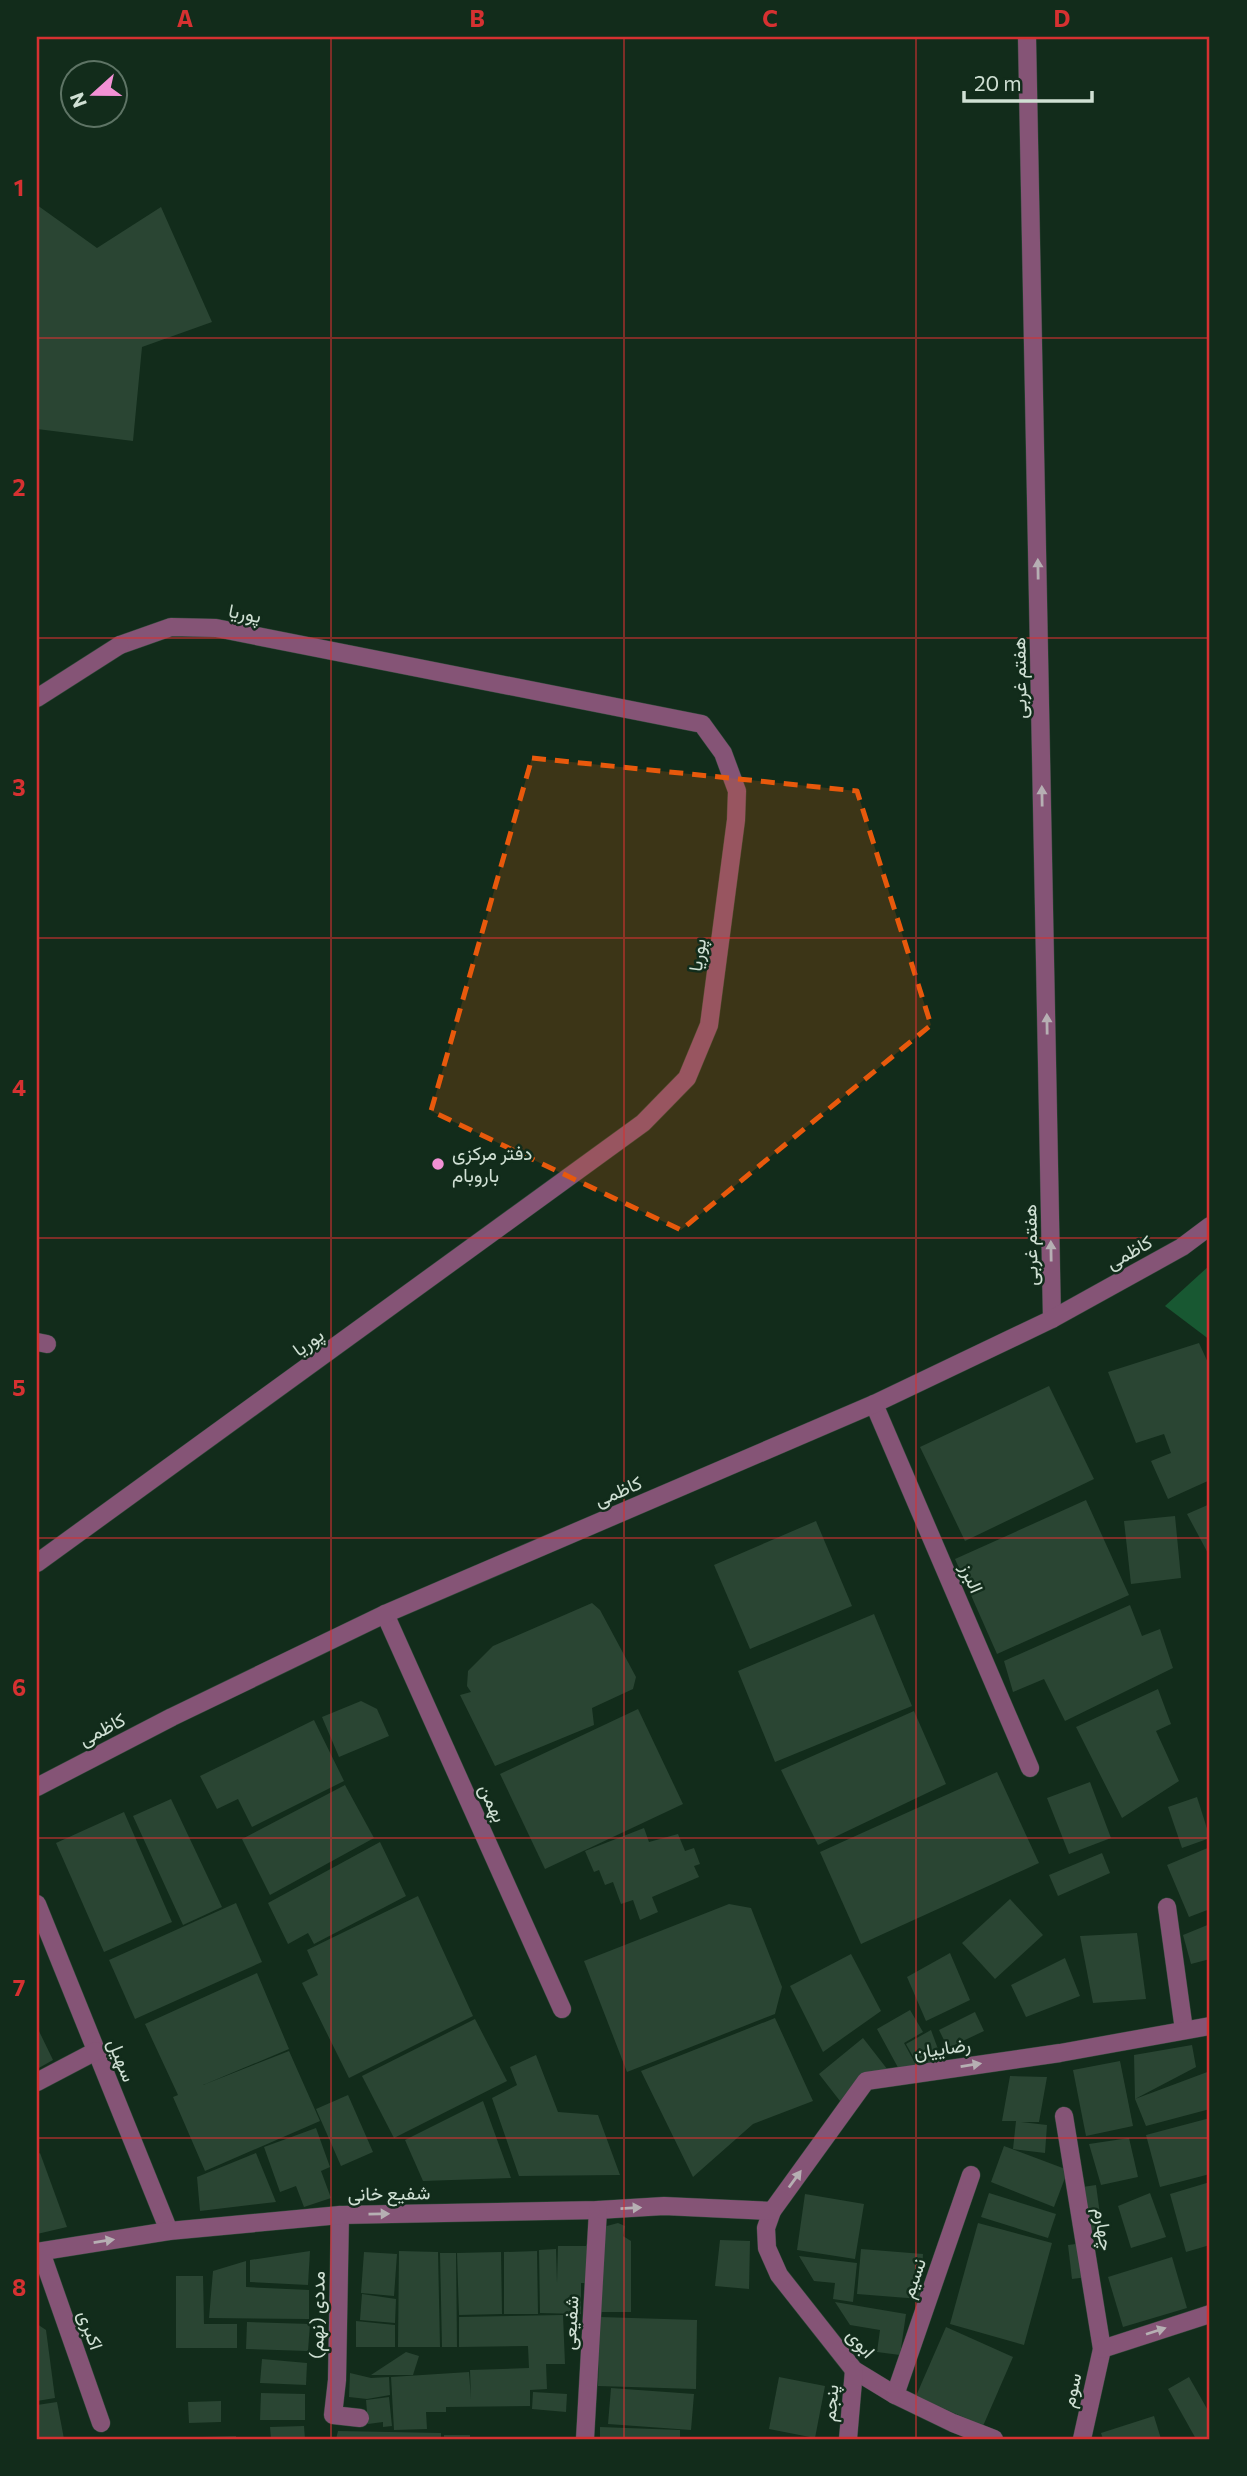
<svg xmlns="http://www.w3.org/2000/svg" width="1247" height="2476" viewBox="0 0 1247 2476" font-family="Commissioner,Vazirmatn,sans-serif">
<style>
.green{fill:#185832}
.building{fill:#2a4533}
.lines{fill:none;stroke-linecap:round;stroke-linejoin:round}
.service-casing{stroke:#304939;stroke-width:19}
.minor-casing{stroke:#304939;stroke-width:19}
.service{stroke:#855476;stroke-width:18}
.minor{stroke:#855476;stroke-width:18}
.oneway{fill:#b6afb3}
.marked{fill:#e8590c;fill-opacity:0.2;stroke:#e8590c;stroke-width:5;stroke-dasharray:14 9;stroke-linejoin:round}
.grid{fill:none;stroke:#d63131;stroke-width:2;stroke-opacity:0.55}
.poi-dot{fill:#f391d5;stroke:#122c1b;stroke-width:2.5}
.labels{text-anchor:middle;stroke-width:5;stroke-linejoin:round;paint-order:stroke}
.street-label{font-size:19px;fill:#d0e0d4;stroke:#122c1b}
.poi-label{font-size:19px;fill:#d0e0d4;stroke:#122c1b;text-anchor:start}
.neatline{fill:none;stroke:#d63131;stroke-width:2.5}
.grid-label{font-size:23px;text-anchor:middle;font-weight:bold;fill:#d63131}
</style>
<rect width="100%" height="100%" fill="#122c1b"/>
<polygon class="green" points="1210,1265 1210,1340 1165,1306"/>
<g class="building">
<polygon points="37,205 97,248 161,207 212,322 142,347 133,441 37,429"/>
<polygon points="1199,1343 1210,1367 1210,1480 1168,1499 1151,1461 1171,1453 1164,1434 1136,1443 1108,1372"/>
<polygon points="1049,1386 1094,1479 965,1541 920,1447"/>
<polygon points="1086,1500 1129,1595 997,1654 955,1559"/>
<polygon points="1210,1504 1210,1557 1187,1514"/>
<polygon points="1175,1516 1181,1578 1131,1584 1124,1521"/>
<polygon points="816,1521 852,1606 750,1649 714,1565"/>
<polygon points="592,1603 600,1610 636,1677 633,1689 592,1708 594,1725 495,1766 460,1695 471,1692 467,1686 468,1671 493,1646"/>
<polygon points="1130,1605 1142,1636 1160,1629 1173,1668 1065,1721 1044,1679 1013,1692 1004,1661"/>
<polygon points="874,1614 912,1706 775,1762 738,1671"/>
<polygon points="1158,1689 1171,1724 1156,1731 1179,1781 1122,1818 1076,1727"/>
<polygon points="361,1701 377,1709 389,1736 339,1757 322,1717"/>
<polygon points="638,1709 683,1804 545,1869 500,1774"/>
<polygon points="914,1711 946,1784 818,1845 781,1770"/>
<polygon points="314,1720 344,1781 252,1827 238,1799 217,1809 200,1776"/>
<polygon points="997,1772 1039,1863 861,1944 820,1852"/>
<polygon points="1090,1782 1111,1838 1069,1854 1047,1798"/>
<polygon points="345,1785 374,1838 270,1895 242,1839"/>
<polygon points="1197,1797 1210,1838 1182,1848 1168,1807"/>
<polygon points="171,1799 222,1907 183,1925 133,1816"/>
<polygon points="124,1812 172,1922 104,1952 56,1843"/>
<polygon points="644,1828 649,1842 678,1834 685,1851 694,1848 700,1864 694,1866 699,1877 652,1897 658,1912 640,1920 633,1900 621,1904 613,1882 605,1885 599,1870 594,1872 585,1851"/>
<polygon points="380,1842 406,1896 314,1944 308,1933 288,1944 268,1903"/>
<polygon points="1210,1847 1210,1909 1189,1917 1167,1865"/>
<polygon points="1102,1853 1110,1873 1058,1896 1049,1875"/>
<polygon points="418,1896 473,2016 349,2078 302,1983 318,1975 307,1950"/>
<polygon points="1010,1899 1043,1935 995,1979 962,1943"/>
<polygon points="236,1903 262,1962 135,2019 109,1960"/>
<polygon points="729,1904 751,1908 782,1987 775,2014 627,2072 584,1961"/>
<polygon points="1210,1924 1210,1959 1191,1964 1183,1935"/>
<polygon points="1137,1933 1146,1999 1093,2003 1080,1936"/>
<polygon points="950,1953 970,2000 926,2021 907,1977"/>
<polygon points="851,1954 881,2011 823,2052 790,1986"/>
<polygon points="1065,1958 1080,1996 1026,2017 1011,1985"/>
<polygon points="257,1973 289,2049 203,2085 289,2051 320,2121 205,2171 173,2097 178,2095 145,2024"/>
<polygon points="910,2010 923,2032 904,2043 916,2065 901,2073 877,2029"/>
<polygon points="975,2012 984,2031 948,2048 939,2030"/>
<polygon points="775,2018 813,2101 753,2124 693,2177 641,2071"/>
<polygon points="475,2019 507,2081 394,2138 362,2076"/>
<polygon points="37,2027 53,2060 37,2069"/>
<polygon points="931,2030 942,2060 920,2069 906,2044"/>
<polygon points="863,2038 891,2074 847,2110 819,2074"/>
<polygon points="1192,2045 1196,2067 1135,2099 1210,2071 1210,2109 1146,2126 1135,2099 1134,2055"/>
<polygon points="536,2055 558,2112 598,2115 620,2175 519,2176 492,2098 517,2085 510,2067"/>
<polygon points="1120,2061 1133,2126 1086,2136 1073,2070"/>
<polygon points="1010,2076 1047,2077 1039,2122 1021,2122 1047,2125 1045,2153 1013,2149 1016,2121 1002,2121"/>
<polygon points="348,2095 373,2152 341,2166 316,2109"/>
<polygon points="483,2101 511,2178 423,2181 405,2140"/>
<polygon points="1210,2118 1210,2174 1160,2187 1146,2135"/>
<polygon points="316,2128 330,2167 321,2171 331,2198 304,2207 296,2186 280,2192 264,2147"/>
<polygon points="1129,2138 1138,2177 1101,2185 1089,2144"/>
<polygon points="1004,2146 1068,2170 1054,2207 991,2182"/>
<polygon points="40,2153 67,2227 37,2234 37,2155"/>
<polygon points="256,2153 276,2202 200,2211 197,2177"/>
<polygon points="1210,2182 1210,2245 1186,2252 1170,2194"/>
<polygon points="1096,2185 1102,2229 1083,2231 1076,2188"/>
<polygon points="989,2193 1056,2214 1048,2238 981,2217"/>
<polygon points="1150,2193 1166,2237 1131,2248 1118,2206"/>
<polygon points="805,2194 864,2204 855,2259 797,2250"/>
<polygon points="618,2223 625,2226 623,2236 631,2241 631,2312 589,2312 590,2283 581,2283 581,2314 540,2313 539,2250 556,2249 557,2283 558,2246 586,2246 592,2233 603,2227"/>
<polygon points="978,2223 1052,2243 1024,2345 950,2324"/>
<polygon points="720,2240 750,2241 749,2289 715,2286"/>
<polygon points="1092,2242 1096,2276 1072,2279 1068,2245"/>
<polygon points="861,2249 923,2254 920,2299 857,2294"/>
<polygon points="310,2251 308,2285 250,2282 250,2260"/>
<polygon points="399,2251 438,2252 440,2347 398,2347"/>
<polygon points="537,2251 538,2314 504,2314 504,2252"/>
<polygon points="364,2252 397,2254 394,2296 361,2293"/>
<polygon points="501,2252 502,2314 459,2315 457,2253"/>
<polygon points="440,2253 456,2253 457,2347 442,2347"/>
<polygon points="799,2256 857,2263 853,2302 833,2299 835,2283 814,2281"/>
<polygon points="1172,2257 1187,2308 1123,2327 1108,2277"/>
<polygon points="246,2261 246,2287 309,2290 309,2319 209,2318 213,2271"/>
<polygon points="176,2276 203,2276 204,2324 237,2324 237,2348 176,2348"/>
<polygon points="362,2294 396,2299 395,2323 360,2320"/>
<polygon points="835,2302 906,2314 900,2355 877,2352 880,2330 850,2325"/>
<polygon points="563,2315 565,2364 546,2364 547,2389 530,2390 530,2406 446,2407 446,2412 426,2412 427,2429 394,2430 391,2377 469,2372 471,2399 470,2370 529,2368 528,2346 459,2347 459,2317"/>
<polygon points="600,2317 697,2320 696,2389 598,2386"/>
<polygon points="356,2321 395,2325 395,2347 356,2347"/>
<polygon points="247,2322 310,2324 308,2351 246,2349"/>
<polygon points="37,2324 46,2330 55,2398 37,2401"/>
<polygon points="946,2327 1013,2357 983,2426 916,2396"/>
<polygon points="406,2352 419,2356 413,2375 371,2375"/>
<polygon points="262,2359 307,2363 306,2385 260,2383"/>
<polygon points="350,2373 371,2378 389,2377 390,2395 367,2399 349,2397"/>
<polygon points="779,2377 825,2386 815,2438 769,2429"/>
<polygon points="1189,2377 1210,2414 1210,2439 1196,2439 1168,2389"/>
<polygon points="611,2388 694,2394 691,2430 608,2424"/>
<polygon points="533,2392 567,2394 566,2412 532,2409"/>
<polygon points="261,2393 305,2394 305,2420 260,2420"/>
<polygon points="389,2397 392,2426 383,2427 383,2422 368,2424 366,2400"/>
<polygon points="221,2401 221,2422 189,2423 188,2402"/>
<polygon points="57,2402 64,2439 37,2439 37,2405"/>
<polygon points="1154,2416 1161,2439 1103,2439 1101,2433"/>
<polygon points="304,2426 305,2439 271,2439 270,2427"/>
<polygon points="600,2427 680,2430 680,2439 600,2439"/>
<polygon points="338,2431 441,2433 441,2439 336,2439"/>
<rect x="444" y="2435" width="26" height="4"/>
<polygon points="236,2436 236,2439 201,2439 201,2437"/>
</g>
<g class="lines">
<g class="service-casing">
<polyline id="service" points="37,1563 643,1123 687,1078 709,1025 736,820 737,791 723,753 702,724 216,628 171,627 120,645"/>
</g>
<g class="minor-casing">
<g id="minor">
<polyline points="1027,37 1052,1319"/>
<polyline points="37,698 120,645"/>
<polyline points="37,1342 47,1344"/>
<polyline points="874,1404 1030,1768"/>
<polyline points="385,1614 562,2009"/>
<polyline points="37,1787 172,1717 385,1614 874,1404 1052,1319 1182,1247 1210,1226"/>
<polyline points="37,1904 169,2231"/>
<polyline points="1167,1907 1184,2030"/>
<polyline points="37,2082 96,2051"/>
<polyline points="1064,2116 1102,2349 1082,2439"/>
<polyline points="772,2211 766,2228 767,2248 779,2275 854,2370 895,2395 953,2423 994,2439"/>
<polyline points="340,2215 337,2380 333,2415 360,2418"/>
<polyline points="37,2252 169,2231 340,2215 598,2210 664,2206 772,2211 866,2081 1060,2053 1210,2026"/>
<polyline points="41,2252 101,2423"/>
<polyline points="1102,2349 1210,2314"/>
<polyline points="895,2395 971,2175"/>
<polyline points="585,2439 598,2210"/>
<polyline points="848,2439 854,2370"/>
</g>
</g>
<use href="#service" class="service"/>
<use href="#minor" class="minor"/>
</g>
<defs><path id="oneway-solid" d="M-6-.8H1V-3.2L6.5 0L1 3.2V.8H-6Z" transform="scale(1.75)"/></defs>
<g class="oneway">
<use href="#oneway-solid" transform="translate(1038 569) rotate(-91)"/>
<use href="#oneway-solid" transform="translate(1042 796) rotate(-91)"/>
<use href="#oneway-solid" transform="translate(1047 1024) rotate(-91)"/>
<use href="#oneway-solid" transform="translate(1051 1251) rotate(-91)"/>
<use href="#oneway-solid" transform="translate(971 2065) rotate(-9)"/>
<use href="#oneway-solid" transform="translate(795 2179) rotate(-54)"/>
<use href="#oneway-solid" transform="translate(631 2208) rotate(-3)"/>
<use href="#oneway-solid" transform="translate(379 2214) rotate(-1)"/>
<use href="#oneway-solid" transform="translate(104 2241) rotate(-9)"/>
<use href="#oneway-solid" transform="translate(1156 2331) rotate(-18)"/>
</g>
<path class="marked" d="M532 758 857 791 931 1025 681 1230 431 1111Z"/>
<path class="grid" d="M331 37V2439M624 37V2439M916 37V2439M37 338H1210M37 638H1210M37 938H1210M37 1238H1210M37 1538H1210M37 1838H1210M37 2138H1210"/>
<circle class="poi-dot" cx="438" cy="1164" r="7"/>
<g class="labels">
<g class="street-label">
<text transform="translate(245 613) rotate(11)" y="7">پوریا</text>
<text transform="translate(1019 678) rotate(-91)" y="7">هفتم غربی</text>
<text transform="translate(697 955) rotate(-82)" y="7">پوریا</text>
<text transform="translate(1030 1245) rotate(-91)" y="7">هفتم غربی</text>
<text transform="translate(1129 1252) rotate(-29)" y="7">کاظمی</text>
<text transform="translate(308 1342) rotate(-36)" y="7">پوریا</text>
<text transform="translate(618 1491) rotate(-23)" y="7">کاظمی</text>
<text transform="translate(972 1578) rotate(67)" y="7">البرز</text>
<text transform="translate(102 1729) rotate(-27)" y="7">کاظمی</text>
<text transform="translate(493 1803) rotate(66)" y="7">بهمن</text>
<text transform="translate(942 2048) rotate(-9)" y="7">رضاییان</text>
<text transform="translate(122 2060) rotate(68)" y="7">سهیل</text>
<text transform="translate(389 2193) rotate(-1)" y="7">شفیع خانی</text>
<text transform="translate(1104 2229) rotate(81)" y="7">چهارم</text>
<text transform="translate(913 2278) rotate(-71)" y="7">نسیم</text>
<text transform="translate(317 2315) rotate(-89)" y="7">مددی (نهم)</text>
<text transform="translate(570 2323) rotate(-87)" y="7">شفیعی</text>
<text transform="translate(91 2330) rotate(71)" y="7">اکبری</text>
<text transform="translate(861 2343) rotate(48)" y="7">ابوی</text>
<text transform="translate(1071 2390) rotate(-77)" y="7">سوم</text>
<text transform="translate(830 2403) rotate(-85)" y="7">پنجم</text>
</g>
<g class="poi-label">
<text x="452" y="1160">دفتر مرکزی<tspan x="452" dy="22">باروبام</tspan></text>
</g>
</g>
<rect width="1247" height="2476" fill="none" stroke="#122c1b" stroke-width="77"/>
<g transform="translate(94 94) rotate(249)"><circle r="33" fill="#122c1b" stroke="#5e7465" stroke-width="2"/>
<path d="M0-5L12 26L0 18L-12 26Z" fill="#f391d5"/>
<text y="-10" font-size="19" font-weight="bold" text-anchor="middle" fill="#d0e0d4">N</text>
</g>
<path d="M964 91v10h128v-10" fill="none" stroke="#d0e0d4" stroke-width="3.5"/>
<text x="974" y="91" font-size="21" fill="#d0e0d4" stroke="#122c1b" stroke-width="5" paint-order="stroke">20 m</text>
<rect x="38" y="38" width="1170" height="2400" class="neatline"/>
<g class="grid-label">
<text x="185" y="27">A</text>
<text x="477" y="27">B</text>
<text x="770" y="27">C</text>
<text x="1062" y="27">D</text>
<text x="19" y="196">1</text>
<text x="19" y="496">2</text>
<text x="19" y="796">3</text>
<text x="19" y="1096">4</text>
<text x="19" y="1396">5</text>
<text x="19" y="1696">6</text>
<text x="19" y="1996">7</text>
<text x="19" y="2296">8</text>
</g>
</svg>
